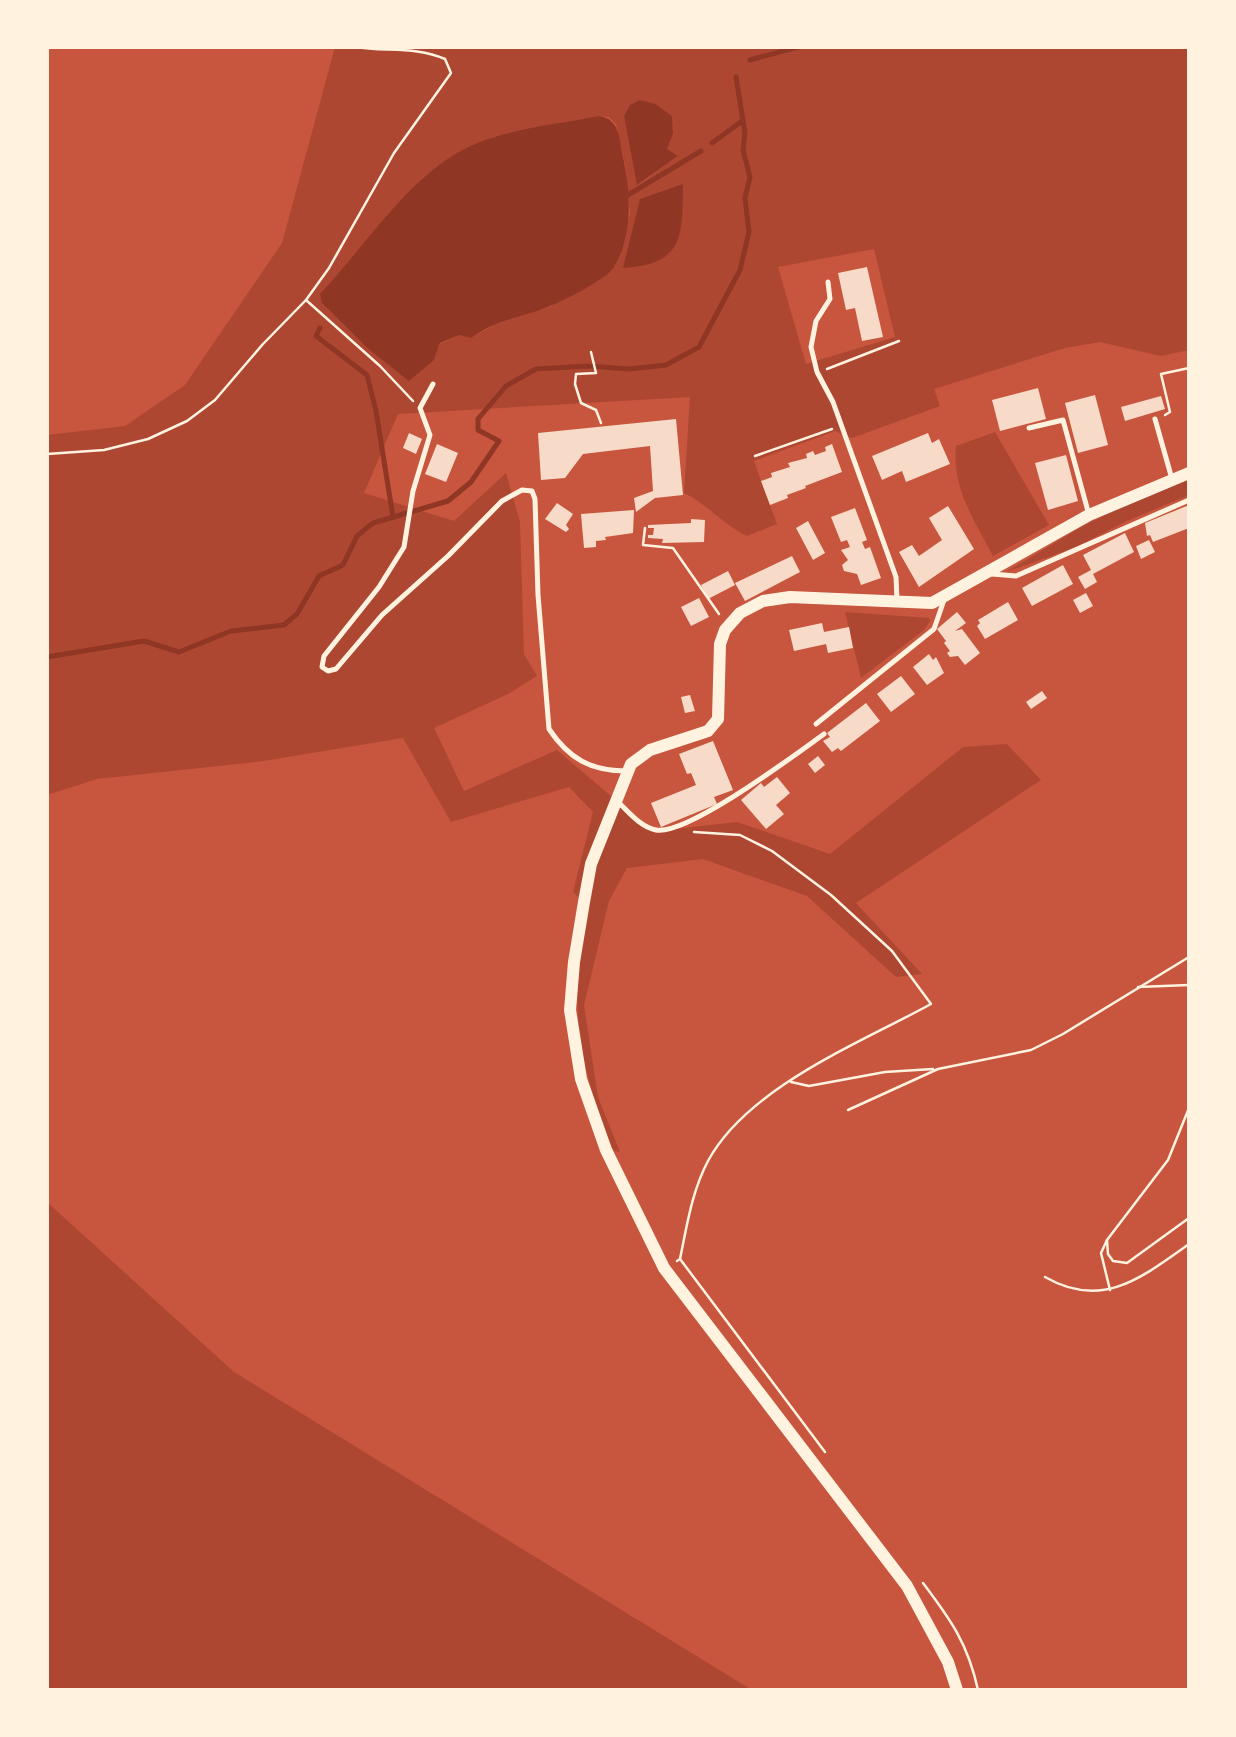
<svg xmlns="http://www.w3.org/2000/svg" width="1236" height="1737" viewBox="0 0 1236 1737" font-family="Rubik,sans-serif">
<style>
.green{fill:#ae4732;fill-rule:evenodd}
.water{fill:#8f3625}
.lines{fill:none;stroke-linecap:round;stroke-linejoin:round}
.stream{stroke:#8f3625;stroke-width:5}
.building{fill:#f7dbc8}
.path{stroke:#fff3e0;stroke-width:2.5}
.service{stroke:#fff3e0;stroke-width:5}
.tertiary{stroke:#fff3e0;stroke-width:12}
</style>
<rect width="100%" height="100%" fill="#c8553d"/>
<g class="green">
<path d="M335 47H1189V350L1161 356 1100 342 1065 348 934 389 940 406 852 438 835 431 754 461 777 524 747 536C722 524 709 505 684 493L690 397 398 414 364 493 454 521 506 473 520 522 524 654 537 676 508 694 434 728 464 791 557 750 646 826 666 830 737 822 830 854 963 747 1007 744 1041 780 856 903 922 974 896 977 807 896 703 859 627 868 609 901 584 1005 598 1097 620 1152 614 1151C591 1097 574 1041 578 982 580 957 585 931 588 906L573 892 593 812 569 787 451 822 403 738 257 762 97 779 47 795V435L125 426 185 385 282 243ZM640 100 656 104 672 116 673 134 667 149 677 157 638 185 624 116ZM599 116 609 117 616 124 626 169 630 214 618 254 550 307 510 316 471 338 459 335 440 344 434 360 409 380 366 347 322 303C367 236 420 166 499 137 530 126 567 123 599 116ZM874 249 895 337 806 364 778 267Z"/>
<path d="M995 432 1049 525 993 556C974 520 952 488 956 446Z"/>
<polygon points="1189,479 1189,495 1127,521 1076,547 1006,572 1081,527 1131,502"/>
<polygon points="845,612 929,618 930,621 924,630 861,678"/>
<polygon points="47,1202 234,1372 752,1690 47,1690"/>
</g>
<g class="water">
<polygon points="640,100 656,104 672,116 673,134 667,149 678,156 637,185 624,116 630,105"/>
<path d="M599 116C620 119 619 139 623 157 631 194 633 234 614 267 607 279 563 301 550 306 519 319 500 317 471 338L459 335 440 343 434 360 409 381 366 347 322 303 320 294C362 250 405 182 459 152 499 129 554 125 599 116Z"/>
<path d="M683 184C682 236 685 264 623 268L640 199Z"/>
</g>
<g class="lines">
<g class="stream">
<polyline points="750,60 798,47"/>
<polyline points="712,143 742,121"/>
<polyline points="623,198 701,151"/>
<polyline points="320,328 316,336 367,375 376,411 393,517"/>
<polyline points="47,657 144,641 179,652 231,631 284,625 297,614 319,576 343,565 357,536 373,523 448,501 471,482 499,441 478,430 478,419 506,386 536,369 588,366 629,369 666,365 699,347 740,270 749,232 745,198 750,177 743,150 745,133 736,77"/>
</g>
</g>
<g class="building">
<polygon points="867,267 883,337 862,341 855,308 846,310 838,273"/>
<polygon points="1038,388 1046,419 1000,431 992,400"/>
<polygon points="1095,395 1108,445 1078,453 1065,403"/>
<polygon points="1161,396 1165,409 1125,421 1121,407"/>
<polygon points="676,419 683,495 655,498 636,512 634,498 653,491 650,446 583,454 565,478 541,480 538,433"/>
<polygon points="409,433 422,439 416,454 403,448"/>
<polygon points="928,433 932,443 939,439 950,464 906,482 902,471 882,480 872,456"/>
<polygon points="437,444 458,453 446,482 425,474"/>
<polygon points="832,444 842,472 805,486 806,488 787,495 788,498 770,505 761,481 772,477 771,473 790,467 788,463 807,458 806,454 813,451 815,455 826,451 825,447"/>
<polygon points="1066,455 1078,501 1048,510 1035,463"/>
<polygon points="557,503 573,514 566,525 569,529 566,532 545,519"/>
<polygon points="1189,505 1189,528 1153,542 1150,535 1147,536 1145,523"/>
<polygon points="948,506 974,549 919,587 899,552 912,545 919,556 942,540 929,518"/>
<polygon points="855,508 867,540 862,542 865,549 870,547 881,578 861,585 857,574 844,571 842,565 848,560 841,550 850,547 847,540 841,542 831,517"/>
<polygon points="634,510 633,533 605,537 606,540 596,541 596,547 584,548 581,514"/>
<polygon points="691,519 705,520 704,542 662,543 663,539 648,538 648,535 653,535 654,528 648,528 648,525 691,523"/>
<polygon points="808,521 825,553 813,560 796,528"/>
<polygon points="1125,533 1134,552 1093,574 1097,582 1085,589 1078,577 1091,570 1083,555"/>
<polygon points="1149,540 1155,552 1141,559 1136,546"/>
<polygon points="792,556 800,572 745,601 735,583"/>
<polygon points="1063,565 1073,584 1032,606 1022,588"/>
<polygon points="728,571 735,585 708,599 701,585"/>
<polygon points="1086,593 1093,606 1080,613 1073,600"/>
<polygon points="699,598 709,617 691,626 681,607"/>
<polygon points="1008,602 1018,620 985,639 977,626 980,623 978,620"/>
<polygon points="957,612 966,623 955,631 962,629 980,653 965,665 958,656 950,657 947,653 950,651 944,643 946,641 937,629"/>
<polygon points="822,623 824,632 849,627 853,648 828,653 826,644 794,651 789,630"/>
<polygon points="929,654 933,660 936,657 944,673 927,685 913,667"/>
<polygon points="901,676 915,694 891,712 877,694"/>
<polygon points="1042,691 1047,698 1031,709 1026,702"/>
<polygon points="690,695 695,711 685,713 681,697"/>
<polygon points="866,703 880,721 841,751 838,748 832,752 823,741 830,737 827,733"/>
<polygon points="713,741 733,790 714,797 717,804 661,827 651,803 696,785 691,773 687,774 679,754"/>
<polygon points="818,756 825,765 815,773 808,764"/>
<polygon points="777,777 790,793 776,805 784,814 766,829 741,800 761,783 764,787"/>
</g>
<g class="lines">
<g class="path">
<polyline points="306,300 380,366 413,401"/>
<polyline points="591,352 596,373 576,374 575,384 581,403 596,410 601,423"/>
<polyline points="827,369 899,341"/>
<polyline points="1165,415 1170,412 1161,374 1189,368"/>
<path d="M47 454 104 450 148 439 187 421 215 400 263 344 306 300 329 268 394 153 451 73 445 59C416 46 386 52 355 47"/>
<polyline points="755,456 832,429"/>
<polyline points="645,528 643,545 673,548 719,614"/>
<polyline points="1138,987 1189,985"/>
<polyline points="791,1082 809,1086 885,1072 933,1069"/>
<polyline points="1189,1108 1168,1160 1107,1240 1108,1254 1113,1261 1127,1263 1189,1218"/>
<polyline points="848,1110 938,1069 1031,1050 1063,1034 1189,957"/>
<polyline points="1107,1240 1101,1253 1110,1290"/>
<polyline points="680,1259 825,1452"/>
<path d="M677 1261 680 1259C687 1225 692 1191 708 1161 748 1087 860 1043 931 1004L892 951 831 895 772 851 740 835 694 832"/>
<path d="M1045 1277C1102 1310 1141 1278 1189 1244"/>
<path d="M923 1583C951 1620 968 1644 978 1690"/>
</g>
<g class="service">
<polyline points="828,282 830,299 816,321 811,347 817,372 833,402 896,577 897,600"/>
<path d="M433 384 420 408 430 435 413 491 404 547 379 587 324 656 322 667 328 671 336 669 382 615 448 556 502 501 522 490 532 491 535 499 538 595 549 729C569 759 591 771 627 771"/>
<polyline points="1155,419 1172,479"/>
<polyline points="1029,428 1063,420 1089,515"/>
<polyline points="992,574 1016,576 1189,500"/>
<polyline points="816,724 934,629 944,600"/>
<path d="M617 801C628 811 640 827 656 830 687 836 796 754 824 734"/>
</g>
<polyline class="tertiary" points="957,1690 948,1662 907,1586 664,1268 606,1150 581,1079 570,1010 574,962 584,902 591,864 631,764 650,750 708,731 718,719 720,644 725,630 740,613 763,601 790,597 932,603 1089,515 1189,473"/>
</g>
<rect width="1236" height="1737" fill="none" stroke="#fff3e0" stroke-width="98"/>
</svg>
